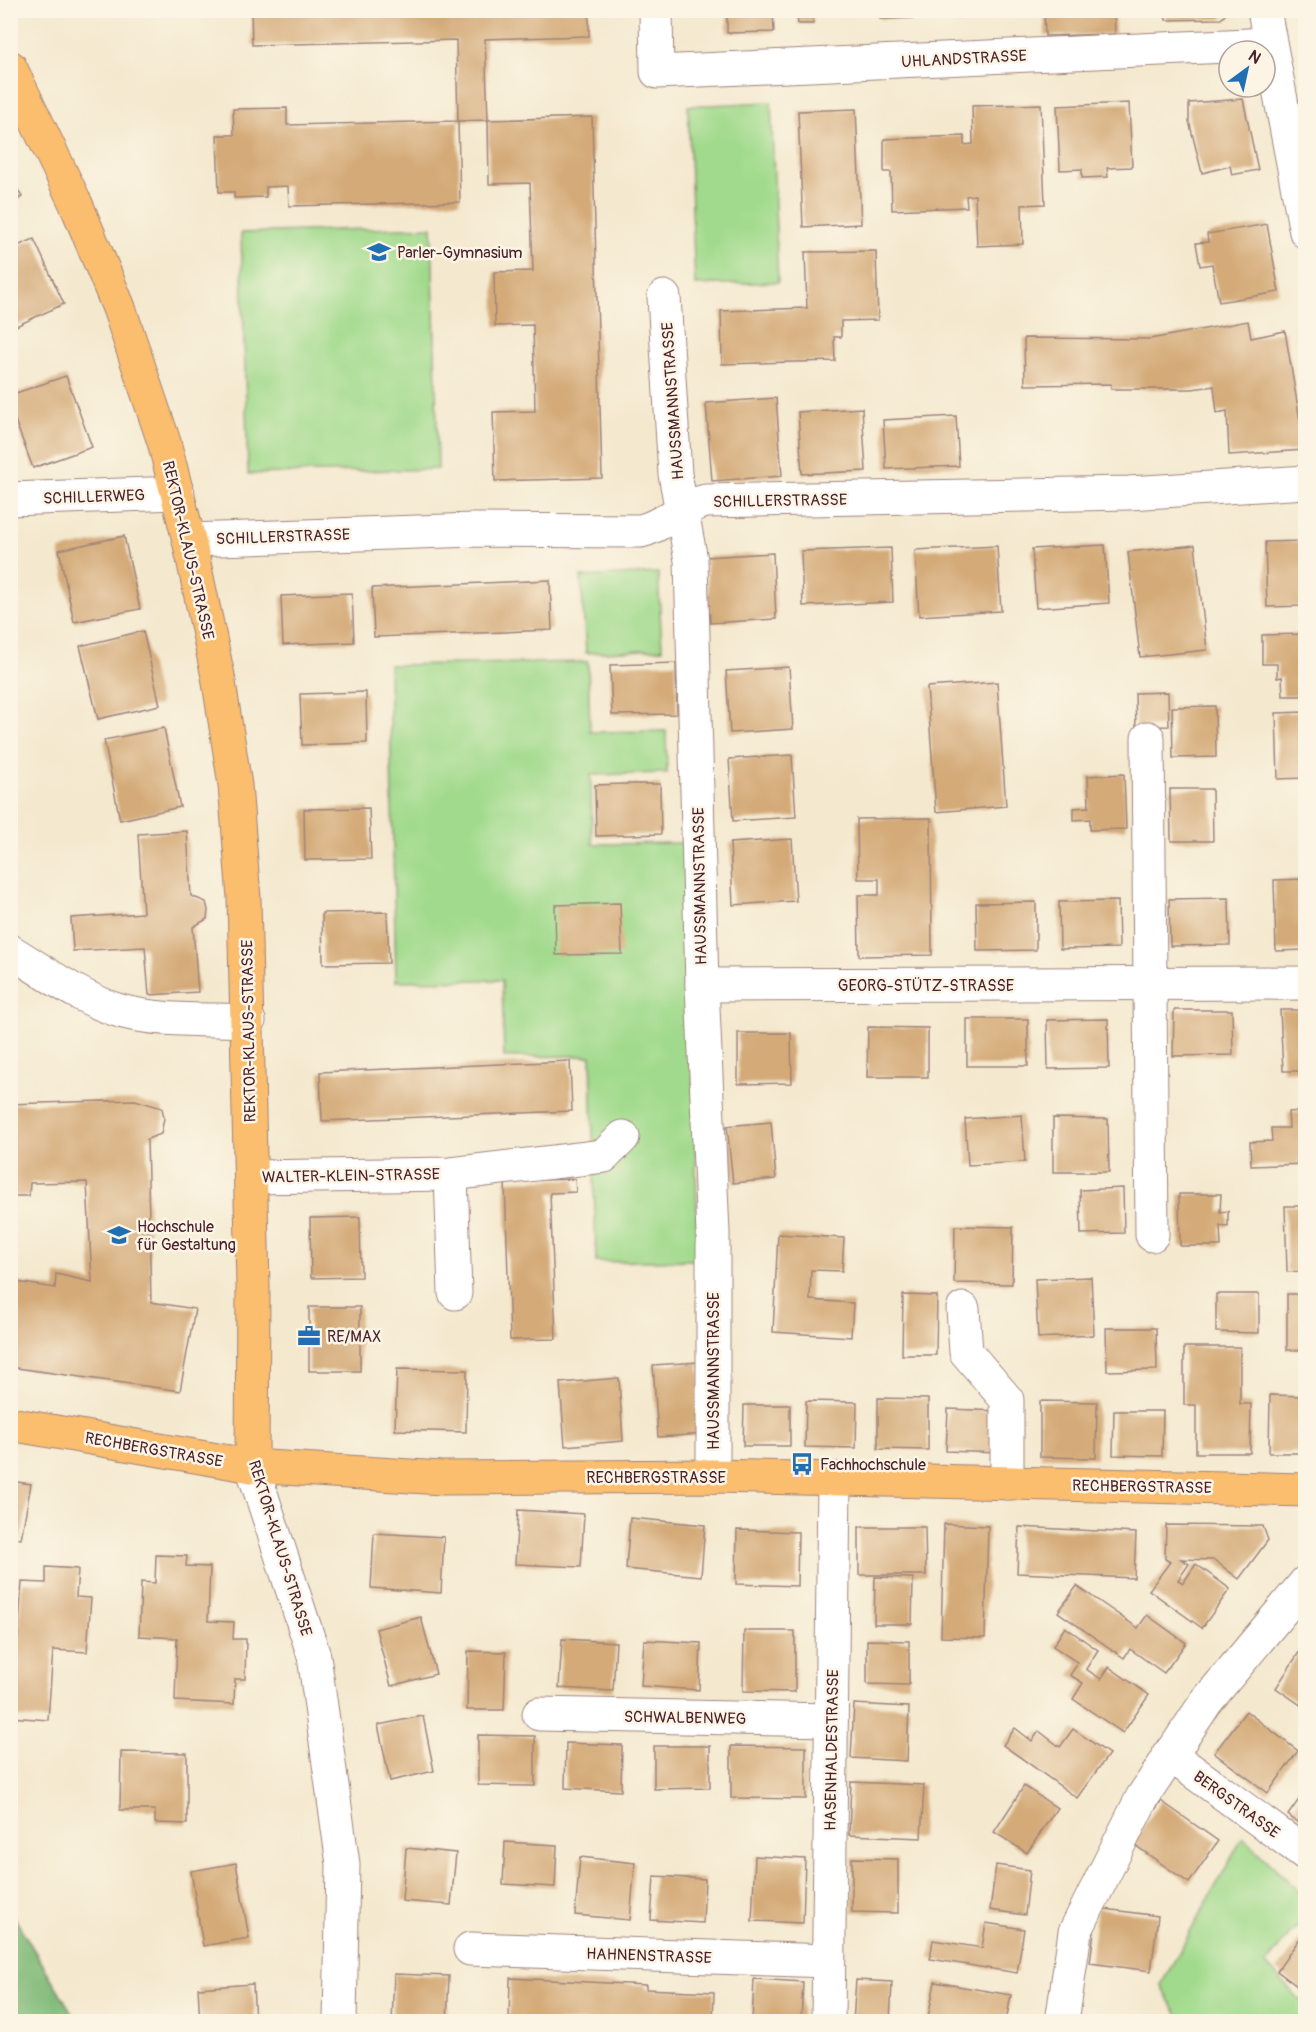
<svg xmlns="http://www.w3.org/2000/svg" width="1316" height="2032" viewBox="0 0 1316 2032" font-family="Pangolin,sans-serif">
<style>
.green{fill:#a1da8c;stroke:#767c5c;stroke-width:1.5}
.forest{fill:#80ba78;stroke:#656c52;stroke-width:1.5}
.building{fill:#d4aa78}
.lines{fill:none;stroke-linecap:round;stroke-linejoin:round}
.minor-casing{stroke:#9f847d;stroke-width:35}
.major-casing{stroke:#9f847d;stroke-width:35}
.minor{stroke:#fff;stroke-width:33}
.major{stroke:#fbbd6e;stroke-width:33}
.labels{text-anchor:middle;stroke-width:5;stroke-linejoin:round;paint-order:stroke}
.street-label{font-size:16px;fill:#4a1f2b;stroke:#fcf5e5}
.poi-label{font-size:16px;fill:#4a1f2b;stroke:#fcf5e5;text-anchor:start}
</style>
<rect width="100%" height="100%" fill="#fcf5e5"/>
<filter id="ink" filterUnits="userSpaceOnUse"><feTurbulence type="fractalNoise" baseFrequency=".0167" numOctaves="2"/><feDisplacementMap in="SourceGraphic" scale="12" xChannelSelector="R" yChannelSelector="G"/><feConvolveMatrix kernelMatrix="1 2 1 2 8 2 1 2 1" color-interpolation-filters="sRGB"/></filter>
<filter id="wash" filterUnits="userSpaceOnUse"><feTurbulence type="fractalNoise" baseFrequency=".008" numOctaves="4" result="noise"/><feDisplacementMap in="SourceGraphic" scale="24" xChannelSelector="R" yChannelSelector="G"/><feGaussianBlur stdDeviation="1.35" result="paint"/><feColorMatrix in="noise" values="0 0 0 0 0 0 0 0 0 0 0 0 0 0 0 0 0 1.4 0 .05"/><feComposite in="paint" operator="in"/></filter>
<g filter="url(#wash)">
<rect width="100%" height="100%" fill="#f4e9cf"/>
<g class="green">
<polygon points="771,102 778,282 695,285 688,106"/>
<polygon points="432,227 438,469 248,474 241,233"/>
<polygon points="658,573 662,649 586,653 581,577"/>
<polygon points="588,662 590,732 666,731 667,773 591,775 592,844 689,843 698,1260 596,1262 591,1056 504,1057 502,980 396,981 389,665"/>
<polygon points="1243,1837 1305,1897 1305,1917 1265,1964 1298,1998 1305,2001 1305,2021 1187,2021 1180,2019 1161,1985"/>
</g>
<polygon class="forest" points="11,1912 77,2021 11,2021"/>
<g id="blocks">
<g class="building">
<polygon points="251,10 589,10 589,36 485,39 488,120 458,121 460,202 289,206 288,186 266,187 266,197 234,198 234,192 219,192 217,135 234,135 233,109 287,108 287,125 458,121 456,40 252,45"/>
<polygon points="727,10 773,10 774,32 727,33"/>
<polygon points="782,10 974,10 975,17 880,19 880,13 813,15 813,24 798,24 797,15 782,15"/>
<polygon points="1044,10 1114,10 1115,34 1045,36"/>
<polygon points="1164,10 1226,10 1226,14 1221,19 1166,20"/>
<polygon points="1243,99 1258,170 1232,175 1230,166 1202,173 1189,121 1189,103"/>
<polygon points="1129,103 1132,167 1107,168 1108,177 1082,178 1082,169 1060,170 1057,106"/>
<polygon points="1041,104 1045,204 1022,205 1023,244 977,246 975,195 966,196 967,207 892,210 891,172 884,172 884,139 964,136 964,145 973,144 972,106"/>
<polygon points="856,109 861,224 803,227 798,111"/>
<polygon points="592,117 602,478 495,481 493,412 535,411 533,325 495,326 494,272 533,271 530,183 489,184 488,120"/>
<polygon points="10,176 22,197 10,204"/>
<polygon points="1267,224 1279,292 1219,302 1212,264 1200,266 1196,243 1208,242 1207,234"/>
<polygon points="34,239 64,304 14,327 10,320 10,249"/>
<polygon points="876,251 878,320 841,321 841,337 834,337 835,361 722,364 721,311 807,308 805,252"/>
<polygon points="1248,321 1251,338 1285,331 1305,450 1229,455 1227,411 1217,413 1214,386 1192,389 1111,389 1111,384 1025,385 1024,338 1150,339"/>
<polygon points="66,376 92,447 33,468 10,407 10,395"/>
<polygon points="776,398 782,476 712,481 706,403"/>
<polygon points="862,408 866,471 802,474 798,412"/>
<polygon points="956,416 959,466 886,469 883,420"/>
<polygon points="124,536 140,609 74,622 59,550"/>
<polygon points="1305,541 1305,606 1267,607 1265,542"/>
<polygon points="1105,545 1109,603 1036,608 1032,549"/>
<polygon points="1195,545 1207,650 1140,657 1128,552"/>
<polygon points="997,546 1001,611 919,616 915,550"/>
<polygon points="891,548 893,602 803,606 801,551"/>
<polygon points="773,553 776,619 710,623 706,557"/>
<polygon points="550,580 552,630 374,637 372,588"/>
<polygon points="352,593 354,642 283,645 281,596"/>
<polygon points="143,631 160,705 98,719 80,646"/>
<polygon points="1305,634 1305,696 1283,696 1282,677 1277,678 1277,664 1262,664 1262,635"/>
<polygon points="676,663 677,714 612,715 610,665"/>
<polygon points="789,667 793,729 730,733 726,671"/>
<polygon points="997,682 1006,806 936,812 927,687"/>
<polygon points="366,692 367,743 302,745 300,694"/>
<polygon points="1168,692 1169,726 1136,727 1135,693"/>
<polygon points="1215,706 1216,757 1173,758 1172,707"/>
<polygon points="1305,712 1305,778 1278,779 1276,713"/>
<polygon points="164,728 180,807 120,820 104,740"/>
<polygon points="792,755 796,817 733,821 729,759"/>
<polygon points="1124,774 1126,829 1090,830 1090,819 1074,820 1074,808 1089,807 1088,776"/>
<polygon points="626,784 660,784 661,834 596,836 595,785"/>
<polygon points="1170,789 1212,789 1213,841 1171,841"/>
<polygon points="369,808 371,859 305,860 304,809"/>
<polygon points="931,818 932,955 859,956 858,895 879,895 879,879 858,879 857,819"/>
<polygon points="187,831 191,896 206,902 208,910 207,919 193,927 198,992 149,995 145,947 73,951 71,918 143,913 138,834"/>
<polygon points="792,839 796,901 733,905 730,843"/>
<polygon points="1305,879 1305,950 1276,951 1274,880"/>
<polygon points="1229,898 1230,945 1170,946 1169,899"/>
<polygon points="1118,901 1119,948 1060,949 1059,902"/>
<polygon points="1036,902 1036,950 977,951 976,903"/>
<polygon points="620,903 622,954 556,955 555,905"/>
<polygon points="387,912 389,963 323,964 322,913"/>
<polygon points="1174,1010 1232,1010 1233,1055 1173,1056"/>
<polygon points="1280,1010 1305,1010 1305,1071 1283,1071"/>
<rect x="967" y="1019" width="61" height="47"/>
<polygon points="1108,1019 1109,1068 1048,1069 1047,1020"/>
<polygon points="868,1027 928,1028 928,1077 867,1077"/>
<polygon points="738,1033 791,1033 792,1083 738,1084"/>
<polygon points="570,1061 572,1111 322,1121 320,1072"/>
<polygon points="135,1100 162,1108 164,1118 161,1134 147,1139 151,1302 195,1309 180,1391 10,1367 10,1281 55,1288 56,1274 92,1282 87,1182 30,1183 29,1196 10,1196 10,1104"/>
<polygon points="1305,1111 1305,1164 1251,1166 1250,1142 1272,1141 1271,1128 1289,1128 1288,1112"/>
<polygon points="1022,1115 1025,1162 968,1165 965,1119"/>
<polygon points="1053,1118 1108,1119 1109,1172 1053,1172"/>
<polygon points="771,1122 776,1179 733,1183 727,1126"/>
<polygon points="575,1179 576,1192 550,1193 556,1339 510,1340 505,1181"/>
<polygon points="1123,1188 1124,1233 1081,1234 1080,1190"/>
<polygon points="1179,1194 1221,1194 1220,1212 1228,1211 1228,1227 1220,1226 1221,1246 1180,1246"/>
<polygon points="1285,1206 1305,1206 1305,1271 1287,1272"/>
<polygon points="360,1217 361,1277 311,1278 310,1218"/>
<polygon points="955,1226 1013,1227 1012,1284 954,1283"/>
<polygon points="778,1234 844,1238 842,1271 811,1270 810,1300 853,1303 851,1337 773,1332"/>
<polygon points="1091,1277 1094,1335 1038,1338 1035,1279"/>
<polygon points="1216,1294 1259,1294 1259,1333 1216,1332"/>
<rect x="1287" y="1294" width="18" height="56"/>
<polygon points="903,1295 937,1296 936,1355 902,1355"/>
<rect x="309" y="1307" width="51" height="64"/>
<polygon points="1106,1328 1156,1328 1157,1370 1107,1371"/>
<polygon points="1184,1347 1240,1347 1240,1404 1251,1404 1250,1453 1196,1453 1196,1405 1184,1405"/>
<polygon points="699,1362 704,1434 658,1437 653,1365"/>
<polygon points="397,1369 467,1370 466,1432 395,1430"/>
<polygon points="619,1378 623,1441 565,1446 560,1383"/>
<polygon points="1270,1395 1305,1396 1305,1453 1269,1453"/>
<polygon points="878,1398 928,1399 928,1450 878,1449"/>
<polygon points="806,1401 857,1402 856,1448 805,1447"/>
<polygon points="1040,1401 1097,1402 1096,1458 1040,1457"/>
<polygon points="744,1405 790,1405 790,1446 743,1446"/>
<polygon points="948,1409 1000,1411 999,1453 946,1451"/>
<polygon points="1114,1411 1163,1411 1162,1456 1113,1455"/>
<polygon points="10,1481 31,1484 21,1539 10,1537"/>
<polygon points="518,1510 584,1514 581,1567 515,1564"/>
<polygon points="630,1518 705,1525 701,1576 626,1569"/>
<polygon points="944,1524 988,1526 985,1638 941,1637"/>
<polygon points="1166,1525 1263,1526 1268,1540 1239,1579 1214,1560 1181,1559 1189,1564 1178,1580 1183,1583 1196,1564 1230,1589 1202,1628 1149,1590 1170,1562 1165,1559"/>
<polygon points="859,1527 925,1527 926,1575 859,1575"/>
<polygon points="1019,1527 1136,1533 1134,1578 1017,1573"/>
<polygon points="737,1530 798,1532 797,1586 736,1584"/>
<polygon points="374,1533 444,1537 441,1593 371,1588"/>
<polygon points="156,1555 187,1556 186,1566 210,1567 208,1621 234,1622 233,1639 246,1639 245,1679 235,1679 234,1704 175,1701 177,1638 139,1636 141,1582 155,1583"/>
<polygon points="46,1567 78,1569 76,1597 91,1598 87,1652 53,1650 48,1720 10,1717 10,1639 18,1639 22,1582 46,1583"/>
<polygon points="875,1577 913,1578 912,1624 874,1624"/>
<polygon points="1077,1586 1138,1628 1147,1615 1186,1643 1164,1673 1130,1649 1124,1658 1058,1612"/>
<polygon points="421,1617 436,1674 391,1686 376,1629"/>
<polygon points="1065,1627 1098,1650 1086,1669 1101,1679 1109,1667 1149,1695 1123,1733 1073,1699 1083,1683 1070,1675 1078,1663 1053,1646"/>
<polygon points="744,1631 795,1631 795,1692 743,1691"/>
<polygon points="562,1639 616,1642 613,1691 559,1688"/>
<polygon points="644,1640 701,1643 699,1690 641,1686"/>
<polygon points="867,1640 909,1641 909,1685 867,1684"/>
<polygon points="1305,1643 1305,1708 1276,1688"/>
<polygon points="468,1651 506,1652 504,1710 467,1710"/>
<polygon points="854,1704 909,1707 907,1761 851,1758"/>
<polygon points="1246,1711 1298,1751 1268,1793 1214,1753"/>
<polygon points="423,1716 434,1771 390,1781 378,1725"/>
<polygon points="1015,1728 1032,1741 1039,1731 1060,1747 1073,1729 1109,1754 1077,1798 1003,1745"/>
<polygon points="478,1735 535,1736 535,1786 478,1785"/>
<polygon points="566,1743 622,1745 621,1791 565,1788"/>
<polygon points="654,1746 710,1746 710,1788 654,1789"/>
<polygon points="731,1746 806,1747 806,1799 731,1798"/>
<polygon points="121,1752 187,1753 187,1824 155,1823 155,1810 120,1810"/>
<polygon points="851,1782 924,1785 921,1838 849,1835"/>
<polygon points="1024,1786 1057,1808 1027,1853 994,1832"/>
<polygon points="1305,1791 1305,1828 1288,1815"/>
<polygon points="1161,1801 1218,1841 1189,1883 1132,1843"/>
<polygon points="505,1842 557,1845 555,1887 503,1884"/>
<polygon points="406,1848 456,1853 451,1905 402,1901"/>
<polygon points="755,1856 805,1859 803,1923 752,1921"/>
<polygon points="580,1857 635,1863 630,1920 575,1915"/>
<polygon points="852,1858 898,1859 898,1913 852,1912"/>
<polygon points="236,1863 249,1938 203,1946 191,1871"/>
<polygon points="996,1865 1030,1870 1025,1915 990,1910"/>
<polygon points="654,1876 705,1879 703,1923 651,1920"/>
<polygon points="1097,1908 1158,1916 1151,1971 1090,1963"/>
<polygon points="986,1923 1024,1929 1017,1973 930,1959 933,1940 982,1948"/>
<polygon points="1305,1931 1305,1992 1277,1971"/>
<polygon points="394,1974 449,1976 447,2022 392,2022"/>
<polygon points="510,1978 646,1985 646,1989 714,1992 713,2022 509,2022"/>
<polygon points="754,1979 803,1982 801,2022 752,2022"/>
<polygon points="856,1980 892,1982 890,2022 853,2022"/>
<polygon points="935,1982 1011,1995 1006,2022 927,2022"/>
<polygon points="253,1984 255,2022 200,2022 198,1988"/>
</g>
</g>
</g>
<g filter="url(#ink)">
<use href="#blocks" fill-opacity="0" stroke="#9f847d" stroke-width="1.5"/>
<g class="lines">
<g class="minor-casing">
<g id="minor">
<polyline points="656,10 657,72 1270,44"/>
<polyline points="1264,10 1306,232"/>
<polyline points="664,297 675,474 691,560 702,985 713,1233 713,1476"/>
<polyline points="10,499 178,493"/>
<path d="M189 540 474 530 641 531C665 525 682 506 706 501L1129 493 1306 482"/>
<polyline points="1148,738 1152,1235"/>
<path d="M10 951C45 972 81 999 120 1011 161 1022 207 1019 249 1021"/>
<polyline points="702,985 1306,983"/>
<polyline points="451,1174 455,1293"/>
<polyline points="251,1177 451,1174 604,1156 623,1137"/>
<polyline points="963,1309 966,1352 1007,1400 1007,1483"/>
<polyline points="252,1466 314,1656 343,1864 340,2022"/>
<polyline points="539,1714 831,1720"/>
<polyline points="1169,1754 1306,1854"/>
<polyline points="470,1949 828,1961"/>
<polyline points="828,2022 834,1479"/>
<polyline points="1062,2022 1075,1932 1142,1798 1206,1702 1306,1582"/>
</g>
</g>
<g class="major-casing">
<g id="major">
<polyline points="10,67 76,204 119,308 164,442 189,540 218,676 235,785 244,898 253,1286 252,1466"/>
<polyline points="10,1424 252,1466 442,1478 713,1476 1306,1490"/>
</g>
</g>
<use href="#minor" class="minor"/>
<use href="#major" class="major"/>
</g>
</g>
<defs>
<g id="school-bare" transform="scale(1.8)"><path d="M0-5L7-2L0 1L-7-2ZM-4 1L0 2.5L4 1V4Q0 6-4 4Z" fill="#1f6fb2" stroke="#fcf5e5" stroke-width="2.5" paint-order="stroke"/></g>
<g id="university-bare" transform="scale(1.8)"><path d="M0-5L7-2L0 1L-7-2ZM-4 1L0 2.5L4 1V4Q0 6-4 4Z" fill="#1f6fb2" stroke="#fcf5e5" stroke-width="2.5" paint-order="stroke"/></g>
<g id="office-bare" transform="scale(1.8)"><path d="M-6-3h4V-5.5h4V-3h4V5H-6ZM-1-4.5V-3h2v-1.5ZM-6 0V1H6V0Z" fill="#1f6fb2" stroke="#fcf5e5" stroke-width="2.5" paint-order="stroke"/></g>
<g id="bus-bare" transform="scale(1.8)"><path d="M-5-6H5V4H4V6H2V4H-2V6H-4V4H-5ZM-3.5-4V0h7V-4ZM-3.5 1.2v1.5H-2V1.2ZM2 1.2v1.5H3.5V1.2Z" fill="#1f6fb2" stroke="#fcf5e5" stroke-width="2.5" paint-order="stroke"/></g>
</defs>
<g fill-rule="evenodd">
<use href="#school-bare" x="379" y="252"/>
<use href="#university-bare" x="119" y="1235"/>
<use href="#office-bare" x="309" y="1336"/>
<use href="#bus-bare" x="802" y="1464"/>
</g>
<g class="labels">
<g class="street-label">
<text transform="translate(964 58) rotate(-3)" y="6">UHLANDSTRASSE</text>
<text transform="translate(672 401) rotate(-94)" y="6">HAUSSMANNSTRASSE</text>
<text transform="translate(94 496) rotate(-2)" y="6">SCHILLERWEG</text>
<text transform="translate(780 500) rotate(-1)" y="6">SCHILLERSTRASSE</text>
<text transform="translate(283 536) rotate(-2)" y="6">SCHILLERSTRASSE</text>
<text transform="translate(189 550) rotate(77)" y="6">REKTOR-KLAUS-STRASSE</text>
<text transform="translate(699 886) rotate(-91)" y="6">HAUSSMANNSTRASSE</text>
<text x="926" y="991">GEORG-STÜTZ-STRASSE</text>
<text transform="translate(248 1031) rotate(-91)" y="6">REKTOR-KLAUS-STRASSE</text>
<text transform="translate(351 1175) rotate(-1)" y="6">WALTER-KLEIN-STRASSE</text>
<text transform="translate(713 1371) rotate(-90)" y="6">HAUSSMANNSTRASSE</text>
<text transform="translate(154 1449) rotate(10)" y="6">RECHBERGSTRASSE</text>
<text x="656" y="1483">RECHBERGSTRASSE</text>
<text transform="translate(1142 1486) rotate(1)" y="6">RECHBERGSTRASSE</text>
<text transform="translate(281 1548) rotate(73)" y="6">REKTOR-KLAUS-STRASSE</text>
<text transform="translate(685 1717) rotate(1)" y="6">SCHWALBENWEG</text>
<text transform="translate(831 1750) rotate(-89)" y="6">HASENHALDESTRASSE</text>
<text transform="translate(1237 1804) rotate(36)" y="6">BERGSTRASSE</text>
<text transform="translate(649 1955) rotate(2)" y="6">HAHNENSTRASSE</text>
</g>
<g class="poi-label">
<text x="397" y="258">Parler-Gymnasium</text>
<text x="137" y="1232">Hochschule<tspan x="137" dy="18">für Gestaltung</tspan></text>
<text x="327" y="1342">RE/MAX</text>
<text x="820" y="1470">Fachhochschule</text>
</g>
</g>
<rect width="1316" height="2032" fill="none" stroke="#fcf5e5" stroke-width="36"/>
<g transform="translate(1247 69) rotate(33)"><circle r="28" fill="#fcf5e5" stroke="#b59f9b" stroke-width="1.5"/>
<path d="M0-4.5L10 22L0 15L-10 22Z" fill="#1f6fb2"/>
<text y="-9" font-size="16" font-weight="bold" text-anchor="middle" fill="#4a1f2b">N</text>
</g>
</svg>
